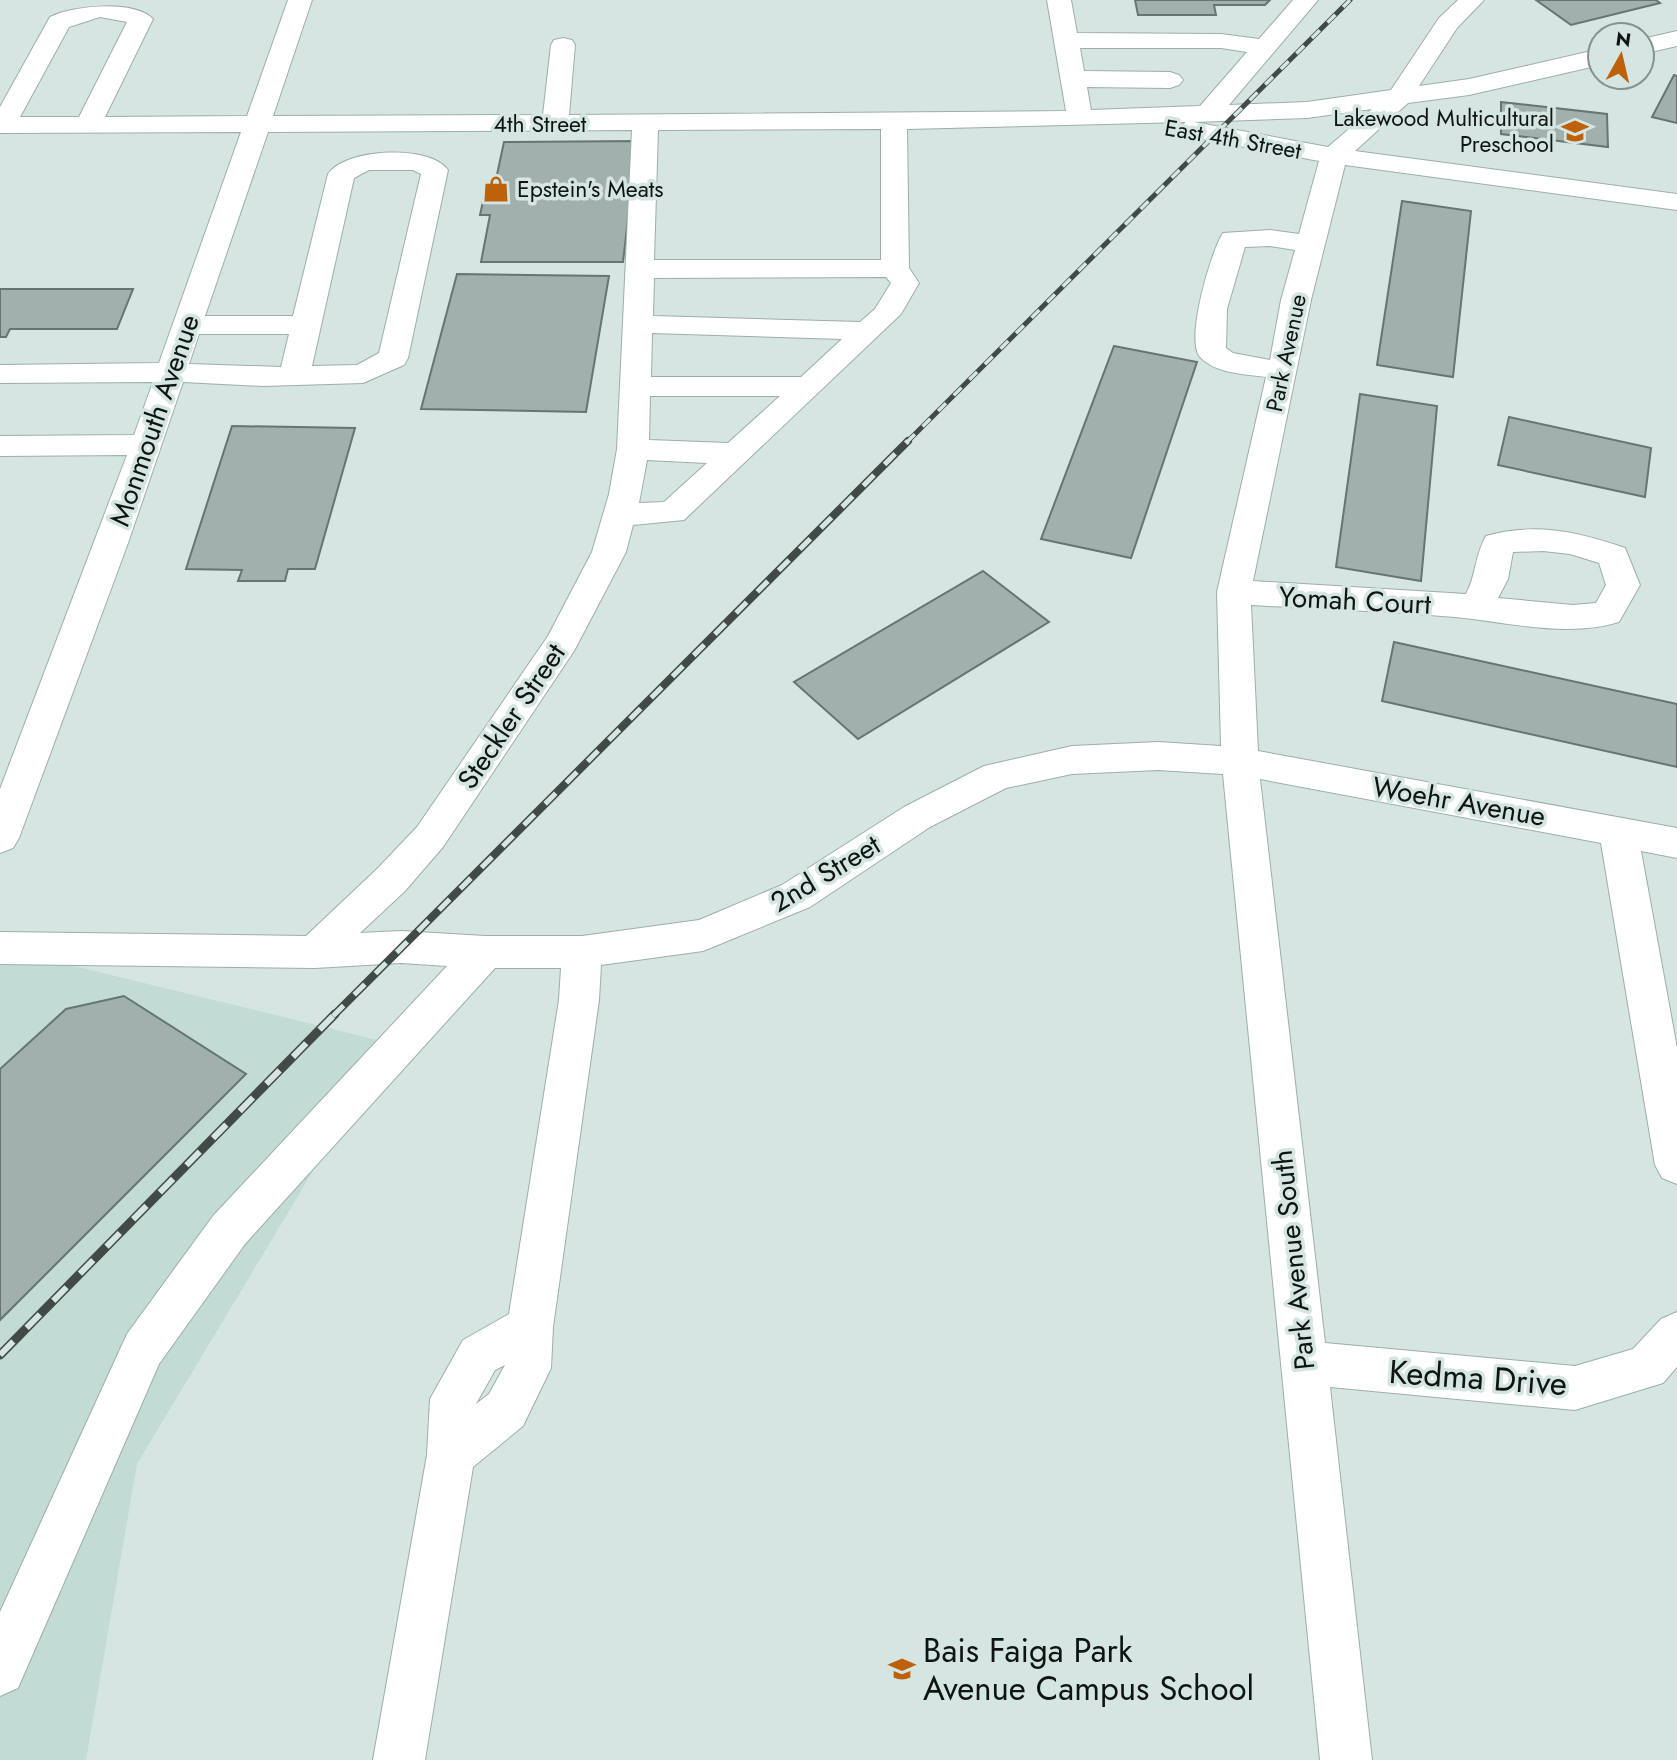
<svg xmlns="http://www.w3.org/2000/svg" width="1677" height="1760" viewBox="0 0 1677 1760" font-family="Jost,sans-serif">
<style>
.built{fill:#c2dcd5}
.building{fill:#a0b0ac;stroke:#667571;stroke-width:2}
.lines{fill:none;stroke-linecap:round;stroke-linejoin:round}
.minor-casing{stroke:#9daea9;stroke-width:2}
.minor{fill:#fff;fill-rule:evenodd}
.rail-far2-casing{stroke:#414a47;stroke-width:5}
.rail-far1-casing{stroke:#414a47;stroke-width:8}
.rail-casing{stroke:#414a47;stroke-width:9}
.rail-far2{stroke:#d5e6e2;stroke-width:3.5;stroke-dasharray:11;stroke-linecap:butt}
.rail-far1{stroke:#d5e6e2;stroke-width:5;stroke-dasharray:15;stroke-linecap:butt}
.rail{stroke:#d5e6e2;stroke-width:6;stroke-dasharray:19;stroke-linecap:butt}
.labels{text-anchor:middle;stroke-width:7;stroke-linejoin:round;paint-order:stroke}
.far-poi-label{font-size:23px;fill:#0e1412;stroke:#d5e6e2;text-anchor:end}
.far-street-label{font-size:23px;fill:#0e1412;stroke:#d5e6e2}
.street-label{font-size:28px;fill:#0e1412;stroke:#d5e6e2}
.near-street-label{font-size:33px;fill:#0e1412;stroke:#d5e6e2}
.near-poi-label{font-size:33px;fill:#0e1412;stroke:#d5e6e2;text-anchor:start}
</style>
<rect width="100%" height="100%" fill="#d5e6e2"/>
<polygon class="built" points="0,948 390,1043 137,1464 86,1760 0,1760"/>
<g class="building">
<polygon points="1135,0 1270,0 1265,5 1214,5 1216,15 1138,15"/>
<polygon points="1536,0 1656,0 1660,3 1571,25"/>
<polygon points="1674,75 1677,76 1677,123 1652,117"/>
<polygon points="1501,102 1607,114 1608,147 1501,134"/>
<polygon points="637,141 623,262 481,262 490,215 480,215 487,183 495,184 504,142"/>
<polygon points="1402,201 1471,211 1453,377 1377,365"/>
<polygon points="457,274 609,276 586,412 421,409"/>
<polygon points="0,289 133,289 117,329 10,329 6,337 0,337"/>
<polygon points="1114,346 1197,362 1131,558 1041,539"/>
<polygon points="1360,394 1437,406 1421,581 1336,567"/>
<polygon points="1509,417 1651,448 1645,497 1498,465"/>
<polygon points="232,426 355,428 315,569 288,569 285,581 238,581 242,570 186,569"/>
<polygon points="983,571 1049,622 858,739 794,682"/>
<polygon points="1394,642 1677,704 1677,767 1382,701"/>
<polygon points="124,996 246,1074 0,1320 0,1069 66,1009"/>
</g>
<g class="lines">
<g class="minor-casing">
<g id="minor">
<path d="M288 0H312L273 116 543 115 551 45 554 40 563 38 572 40 575 45 569 115 1066 111 1047 0H1071L1077 33 1221 34 1259 39 1293 0H1318L1229 105 1307 102 1391 90 1439 18 1458 0H1484L1457 28 1419 86 1469 79 1600 49V65L1469 95 1408 103 1355 151 1677 194V210L1345 165 1311 300 1253 581 1466 594C1476 576 1475 554 1486 536 1535 522 1578 532 1625 548L1640 585 1619 622C1567 638 1507 622 1455 617 1387 611 1319 609 1251 605L1258 751 1677 828V858L1641 851 1677 1048V1184L1662 1178 1655 1165 1601 843 1260 779 1325 1343 1575 1366 1633 1349 1661 1319 1677 1312V1367L1663 1383 1575 1410 1330 1387 1372 1760H1320L1223 774 1158 770 1072 774 1006 788 930 827 810 907 703 951 601 965 599 1000 553 1327 551 1368 523 1426 473 1467 425 1760H373L427 1455 430 1399 463 1340 509 1314 559 1000 561 968H495L245 1244 159 1364 18 1688 0 1696V1612L127 1334 213 1216 447 966 401 963 315 968 0 964V932L306 936 377 869 417 827 548 636 592 552 609 494 617 449 632 130 268 132 205 316H293L328 174C345 148 430 144 448 170L408 358 404 365 363 383 263 386 183 382 128 543 19 838 13 848 0 853V789L127 455 0 456V436L134 435 153 382 0 383V365L159 363 241 132 0 133V107L50 17C75 5 134 0 153 19L105 117 247 116ZM100 17 127 22 79 117H20L69 27ZM1080 48H1221L1247 52 1200 106 1091 110 1087 87 1170 88 1179 85 1183 80 1179 75 1170 72 1084 71ZM1372 109 1328 147 1194 122 1307 118ZM1186 122 1177 129 1181 135 1319 161 1299 234 1270 230 1223 233C1211 251 1185 340 1200 357 1216 374 1245 374 1266 377L1217 592 1221 746 1158 742 1072 746 984 766 904 807 782 885 699 920 582 936H485L401 931 360 933 405 891 443 847 574 651 626 552 633 525 684 520 901 314 919 283 909 268 907 129ZM881 129V260H654L658 130ZM369 170H413L421 174 379 353 357 365 312 366 354 178ZM1270 246 1295 250 1281 300 1270 360 1233 353 1226 348 1227 309 1245 247ZM886 277 891 283 875 309 860 322 653 316 654 278ZM652 333 842 339 801 377H651ZM199 334H289L281 367 189 364ZM650 396H780L728 443 649 440ZM647 460 707 463 664 502 639 503ZM1543 551 1570 554 1599 563 1606 585 1596 603 1573 605 1498 598 1508 579 1513 552ZM505 1365 489 1394 476 1404 495 1370Z"/>
<polygon points="1677,31 1677,46 1642,54 1642,39"/>
</g>
</g>
<use href="#minor" class="minor"/>
<g class="rail-far2-casing">
<polyline id="rail-far2" points="907,442 1350,0"/>
</g>
<g class="rail-far1-casing">
<polyline id="rail-far1" points="333,1016 908,441"/>
</g>
<g class="rail-casing">
<polyline id="rail" points="0,1355 335,1014"/>
</g>
<use href="#rail-far2" class="rail-far2"/>
<use href="#rail-far1" class="rail-far1"/>
<use href="#rail" class="rail"/>
</g>
<defs>
<g id="school-bare" transform="scale(2.1)"><path d="M0-5L7-2L0 1L-7-2ZM-4 1L0 2.5L4 1V4Q0 6-4 4Z" fill="#bd610b" stroke="#d5e6e2" stroke-width="2.5" paint-order="stroke"/></g>
<g id="shop-bare" transform="scale(2.1)"><path d="M-5-2.5h2.3a2.7 3.5 0 0 1 5.4 0H5L5.5 6h-11ZM-1.5-2.5h3a1.5 2.3 0 0 0-3 0Z" fill="#bd610b" stroke="#d5e6e2" stroke-width="2.5" paint-order="stroke"/></g>
</defs>
<g fill-rule="evenodd">
<use href="#school-bare" x="1575" y="131"/>
<use href="#shop-bare" x="496" y="189"/>
<use href="#school-bare" x="902" y="1669"/>
</g>
<g class="labels">
<g class="far-poi-label">
<text x="1554" y="126">Lakewood Multicultural<tspan x="1554" dy="26">Preschool</tspan></text>
<text x="517" y="197" text-anchor="start">Epstein's Meats</text>
</g>
<g class="far-street-label">
<text x="540" y="132">4th Street</text>
<text transform="translate(1233 139) rotate(10)" y="8">East 4th Street</text>
<text transform="translate(1286 353) rotate(-78)" y="8">Park Avenue</text>
</g>
<g class="street-label">
<text transform="translate(154 420) rotate(-71)" y="10">Monmouth Avenue</text>
<text transform="translate(1355 600) rotate(3)" y="10">Yomah Court</text>
<text transform="translate(511 716) rotate(-56)" y="10">Steckler Street</text>
<text transform="translate(1459 801) rotate(10)" y="10">Woehr Avenue</text>
<text transform="translate(825 873) rotate(-31)" y="10">2nd Street</text>
<text transform="translate(1293 1260) rotate(-96)" y="10">Park Avenue South</text>
</g>
<g class="near-street-label">
<text transform="translate(1478 1377) rotate(4)" y="12">Kedma Drive</text>
</g>
<g class="near-poi-label">
<text x="923" y="1662">Bais Faiga Park<tspan x="923" dy="38">Avenue Campus School</tspan></text>
</g>
</g>
<g transform="translate(1621 56) rotate(8)"><circle r="33" fill="#d5e6e2" stroke="#85928f" stroke-width="2"/>
<path d="M0-5L12 26L0 18L-12 26Z" fill="#bd610b"/>
<text y="-10" font-size="19" font-weight="bold" text-anchor="middle" fill="#0e1412">N</text>
</g>
</svg>
